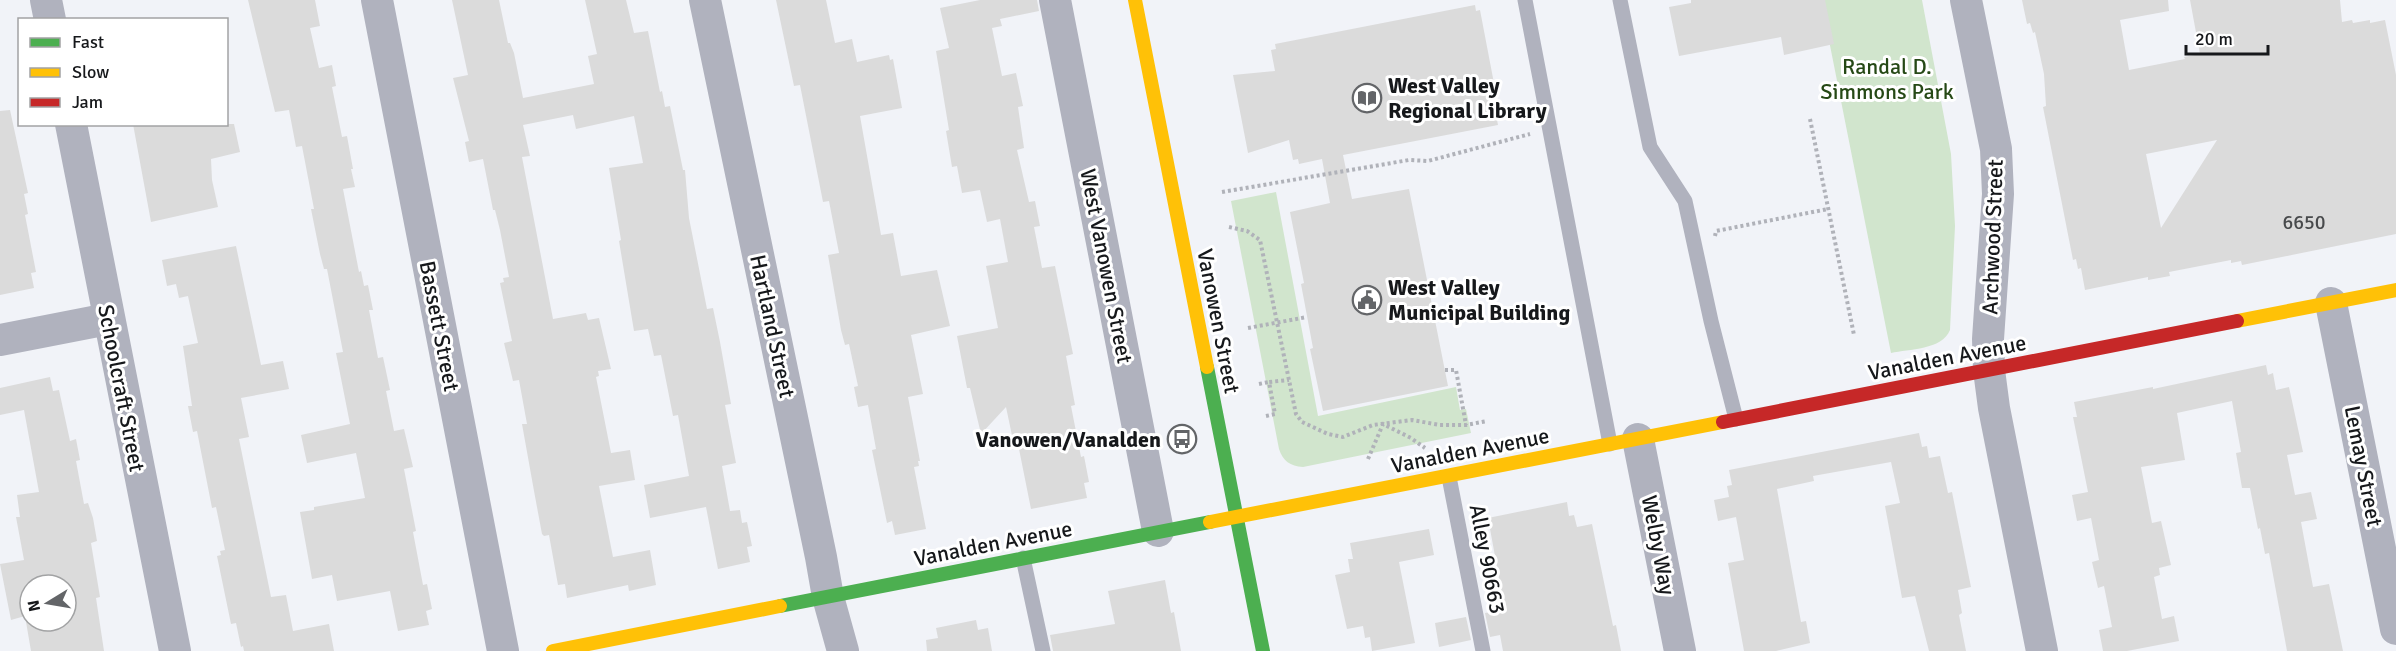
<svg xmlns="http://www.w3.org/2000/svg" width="2396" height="651" viewBox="0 0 2396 651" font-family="Signika,sans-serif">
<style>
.green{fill:#d1e5cd}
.building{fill:#dbdbdb;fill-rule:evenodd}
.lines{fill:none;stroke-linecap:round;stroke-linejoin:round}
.path{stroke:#b0b2b9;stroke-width:4;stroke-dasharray:3 3;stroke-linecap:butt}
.lane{stroke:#b0b2be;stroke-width:15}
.street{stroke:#b0b2be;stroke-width:32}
.fast{stroke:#4caf50;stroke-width:14}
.slow{stroke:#ffc107;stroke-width:14}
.jam{stroke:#c62828;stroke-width:14}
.labels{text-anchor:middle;stroke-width:6;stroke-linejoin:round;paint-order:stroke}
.number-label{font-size:20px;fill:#484a4c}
.park-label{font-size:22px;fill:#264916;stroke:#fff}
.poi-label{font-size:22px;font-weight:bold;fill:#16181b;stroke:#fff;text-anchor:start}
.street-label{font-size:22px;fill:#16181b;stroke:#fff}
</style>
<rect width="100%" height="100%" fill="#f1f3f8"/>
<g class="green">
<path d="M1821 0H1922L1951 154 1955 226 1950 330C1942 350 1909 349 1891 353Z"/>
<path d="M1276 192 1318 416 1456 387 1460 410 1466 409 1471 433 1303 467C1290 466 1283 461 1279 449L1231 201Z"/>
</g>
<g class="building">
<polygon points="248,0 315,0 320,26 310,28 319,68 332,65 336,86 332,87 342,137 347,136 353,169 351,169 355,187 343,189 359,272 361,271 364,286 368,285 373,310 369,310 378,358 383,357 390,390 386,391 394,431 404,429 413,467 404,469 416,531 413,532 423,585 427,584 432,609 426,611 429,625 398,631 390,591 337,601 332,575 312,579 300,512 314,510 314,507 365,498 356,453 307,463 301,435 350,424 336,353 343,352 327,269 324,269 320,254 311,209 314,209 302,146 296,147 289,110 275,112"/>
<polygon points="452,0 499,0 508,43 510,43 514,53 523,98 594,84 588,56 597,54 585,0 626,0 634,33 648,31 660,92 662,91 665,107 670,106 683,170 685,170 689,218 707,309 713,308 720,342 731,404 725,405 736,463 722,466 730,511 740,510 742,523 747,522 752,546 747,547 750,562 718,569 706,507 650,518 644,485 689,476 678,415 673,416 661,355 654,356 648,329 634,331 619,241 621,240 609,168 643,163 634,116 576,129 573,115 523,125 530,156 522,157 553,319 586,313 588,320 599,318 611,369 598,371 599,376 596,377 611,453 630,450 635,480 599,486 613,557 650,550 656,585 629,591 628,585 567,598 565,584 558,585 549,535 544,536 542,534 534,491 522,424 527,424 519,380 513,381 504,343 512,341 500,283 504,282 503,278 509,277 500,230 495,210 493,210 483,159 469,162 465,142 469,141 453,78 468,75"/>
<polygon points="776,0 826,0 835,43 852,39 857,62 889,55 890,60 893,59 902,108 860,116 881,235 893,233 901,276 937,270 950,326 911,335 923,394 908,397 920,461 918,461 919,466 914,467 926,529 895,535 892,521 887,523 872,450 876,449 868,405 858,407 854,387 858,386 849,344 845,345 841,330 828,255 839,253 829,201 823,202 800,85 794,86"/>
<polygon points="980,0 1037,0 1039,11 1000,19 1002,26 992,28 1002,76 1016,73 1023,106 1018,107 1024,148 1017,150 1029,202 1035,201 1040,226 1034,227 1042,268 1055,266 1073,354 1066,356 1075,405 1071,406 1081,457 1084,456 1089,482 1084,483 1087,498 1031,509 1018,444 1014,445 1006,407 981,434 970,388 967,388 957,336 998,328 986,266 1008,262 1000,219 987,222 980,190 962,193 957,166 952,167 946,131 949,130 936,51 949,48 940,8"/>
<polygon points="1691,0 1825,0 1834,44 1784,55 1781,37 1679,56 1669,7 1691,3"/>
<path d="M2022 0H2168L2169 11 2120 20 2129 70 2185 59 2184 57 2200 54 2190 0H2340L2342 22 2352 20 2353 23 2370 20V23L2385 20 2396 75V234L2242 265 2241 261 2231 263V260L2169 272 2170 276 2148 280V277L2085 290 2081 268 2078 269 2076 259 2073 260 2043 107 2046 106 2044 74 2035 32 2033 33 2030 23 2027 24ZM2217 140 2161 228 2146 154Z"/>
<polygon points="1475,5 1476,11 1480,10 1501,120 1497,120 1498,125 1343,155 1352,199 1409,189 1448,386 1323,411 1310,349 1313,348 1301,284 1304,283 1290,212 1330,203 1322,159 1299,164 1298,159 1293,160 1289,140 1248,153 1233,75 1275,71 1271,50 1276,49 1275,44"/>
<polygon points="10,110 28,193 24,194 28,214 25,215 36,272 31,273 34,288 0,295 0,111"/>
<polygon points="133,124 234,124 240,152 211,159 212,180 218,207 151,222"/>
<polygon points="236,246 261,365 283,361 289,389 241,398 249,437 239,439 271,597 286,595 293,631 329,624 334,651 244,651 243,646 241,647 236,623 231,624 217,556 221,555 220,551 225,550 216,507 212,508 197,431 193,432 188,406 192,406 183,346 198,343 188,296 179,298 176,284 167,286 162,260"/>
<polygon points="2266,365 2268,375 2273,373 2276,390 2289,387 2303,452 2287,455 2295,495 2311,492 2317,519 2301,522 2313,587 2329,584 2343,651 2287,651 2269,553 2265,554 2260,528 2258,529 2250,488 2242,488 2236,453 2241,452 2232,401 2177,413 2185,460 2141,467 2152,523 2161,521 2171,565 2159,568 2160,575 2154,577 2162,619 2174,616 2179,641 2127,651 2103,651 2099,630 2112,627 2104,586 2098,588 2092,562 2099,560 2091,518 2077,521 2072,495 2088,492 2073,417 2077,417 2074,402 2153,387 2153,389"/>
<path d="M50 377 53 391 59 390 70 441 76 439 80 460 76 461 84 504 88 503 93 518 97 541 91 543 100 597 96 598 104 651H31L25 616 11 620 0 564 24 560 16 517H20L17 495 39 492 24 410 0 415V388ZM30 585H66V621H30Z"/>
<polygon points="1919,433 1922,447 1927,446 1929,458 1940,456 1948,493 1952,492 1971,587 1958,590 1962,613 1959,615 1966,651 1929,651 1915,596 1902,598 1885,506 1900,503 1891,462 1813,476 1814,481 1777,489 1801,622 1806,621 1810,643 1776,651 1744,651 1728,563 1744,560 1736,517 1718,521 1714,500 1729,497 1727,486 1732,485 1729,470"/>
<polygon points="1567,502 1569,516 1574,515 1577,527 1592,524 1613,626 1616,625 1621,651 1503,651 1500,635 1490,637 1485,613 1496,611 1490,580 1499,578 1488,518"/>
<polygon points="1429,529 1434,555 1399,562 1415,643 1372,651 1370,637 1365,638 1363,626 1347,629 1335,575 1350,572 1348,559 1353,559 1350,543"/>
<polygon points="1165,580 1171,613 1174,612 1181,651 1053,651 1050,635 1115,624 1108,591"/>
<polygon points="1466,617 1471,640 1439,647 1435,623"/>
<polygon points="976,620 978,630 988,628 992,651 927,651 926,640 938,638 936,628"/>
</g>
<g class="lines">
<g class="path">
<polyline points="1810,119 1854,335"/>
<polyline points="1222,192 1409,160 1428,161 1530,134"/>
<polyline points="1229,227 1247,231 1260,240 1296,414 1302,422 1328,434 1343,437 1373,425 1412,420 1440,425 1466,425 1487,421"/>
<polyline points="1715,236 1716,231 1828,209"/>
<polyline points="1248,328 1307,317"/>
<polyline points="1445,370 1456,370 1466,425"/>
<polyline points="1259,384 1269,382"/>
<polyline points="1266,416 1275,414 1269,382 1289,380"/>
<polyline points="1368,459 1383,424 1411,438 1425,448"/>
</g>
<g class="lane">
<polyline points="1525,0 1610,444"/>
<polyline points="1620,0 1650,147 1685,201 1711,321 1736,419"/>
<polyline points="1449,477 1483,651"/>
<polyline points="1023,558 1043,651"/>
</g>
<g class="street">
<polyline points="46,0 50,20"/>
<polyline points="377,0 503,651"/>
<polyline points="705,0 821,557 828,597 843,651"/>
<polyline points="1055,0 1158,531"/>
<polyline points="1966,0 1996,149 1998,194 1988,339 1989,370 1994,408 2042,651"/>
<polyline points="71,124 175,651"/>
<polyline points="2331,303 2396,629"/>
<polyline points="0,340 108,319"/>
<polyline points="1638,439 1680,651"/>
</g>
<g class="fast">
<polyline points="1207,367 1263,651"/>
<polyline points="780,606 1210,522"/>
</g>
<g class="slow">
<polyline points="1135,0 1207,367"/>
<polyline points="2237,321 2396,290"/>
<polyline points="1210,522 1723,422"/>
<polyline points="553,651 780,606"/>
</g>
<polyline class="jam" points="1723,422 2237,321"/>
</g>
<defs>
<g id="library-ring" transform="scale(1.5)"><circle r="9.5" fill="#fff" stroke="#636568" stroke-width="1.5"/><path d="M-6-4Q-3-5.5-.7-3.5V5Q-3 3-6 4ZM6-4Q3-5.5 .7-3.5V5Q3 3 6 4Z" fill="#636568"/></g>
<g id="civic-ring" transform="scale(1.5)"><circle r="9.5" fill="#fff" stroke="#636568" stroke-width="1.5"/><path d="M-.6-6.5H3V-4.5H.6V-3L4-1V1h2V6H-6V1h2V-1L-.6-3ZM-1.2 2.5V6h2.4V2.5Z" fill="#636568"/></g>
<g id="bus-ring" transform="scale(1.5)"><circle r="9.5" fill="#fff" stroke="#636568" stroke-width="1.5"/><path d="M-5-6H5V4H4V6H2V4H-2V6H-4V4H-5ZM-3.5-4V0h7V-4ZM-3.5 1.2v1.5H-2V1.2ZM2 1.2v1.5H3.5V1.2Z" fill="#636568"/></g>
</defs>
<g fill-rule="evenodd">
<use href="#library-ring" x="1367" y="98"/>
<use href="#civic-ring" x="1367" y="300"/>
<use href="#bus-ring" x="1182" y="439"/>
</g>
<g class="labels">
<g class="number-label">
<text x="2304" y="229">6650</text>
</g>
<g class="park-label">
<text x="1887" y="74">Randal D.<tspan x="1887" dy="25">Simmons Park</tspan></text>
</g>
<g class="poi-label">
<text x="1388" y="93">West Valley<tspan x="1388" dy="25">Regional Library</tspan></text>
<text x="1388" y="295">West Valley<tspan x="1388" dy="25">Municipal Building</tspan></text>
<text x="1161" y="447" text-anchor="end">Vanowen/Vanalden</text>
</g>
<g class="street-label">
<text transform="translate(1992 237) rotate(-88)" y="8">Archwood Street</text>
<text transform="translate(1107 266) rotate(79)" y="8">West Vanowen Street</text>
<text transform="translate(1219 321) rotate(79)" y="8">Vanowen Street</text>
<text transform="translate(440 326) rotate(79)" y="8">Bassett Street</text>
<text transform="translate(773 326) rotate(78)" y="8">Hartland Street</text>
<text transform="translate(1947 357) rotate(-11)" y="8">Vanalden Avenue</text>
<text transform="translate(122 388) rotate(79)" y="8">Schoolcraft Street</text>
<text transform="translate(1470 450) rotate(-11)" y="8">Vanalden Avenue</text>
<text transform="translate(2364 466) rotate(79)" y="8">Lemay Street</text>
<text transform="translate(993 543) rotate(-11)" y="8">Vanalden Avenue</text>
<text transform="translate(1659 545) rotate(79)" y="8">Welby Way</text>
<text transform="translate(1488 559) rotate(79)" y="8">Alley 90663</text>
</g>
</g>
<rect x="18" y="18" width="210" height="108" fill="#ffffff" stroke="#a2a3a4" stroke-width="1.5"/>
<rect x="30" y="38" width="30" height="9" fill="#4caf50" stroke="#a2a3a4" stroke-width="1.5"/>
<text x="72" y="48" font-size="18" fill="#16181b">Fast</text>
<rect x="30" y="68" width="30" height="9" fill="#ffc107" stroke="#a2a3a4" stroke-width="1.5"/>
<text x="72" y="78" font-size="18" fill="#16181b">Slow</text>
<rect x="30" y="98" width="30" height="9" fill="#c62828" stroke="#a2a3a4" stroke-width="1.5"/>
<text x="72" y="108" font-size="18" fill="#16181b">Jam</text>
<g transform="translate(48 603) rotate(259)"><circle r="28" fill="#ffffff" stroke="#a2a3a4" stroke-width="1.5"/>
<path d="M0-4.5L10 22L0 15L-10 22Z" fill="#636568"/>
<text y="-9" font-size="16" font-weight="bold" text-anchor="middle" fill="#16181b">N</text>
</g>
<path d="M2186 45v9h82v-9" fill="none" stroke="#16181b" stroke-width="3"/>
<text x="2195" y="45" font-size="18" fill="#16181b" stroke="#ffffff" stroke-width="4.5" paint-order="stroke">20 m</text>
</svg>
